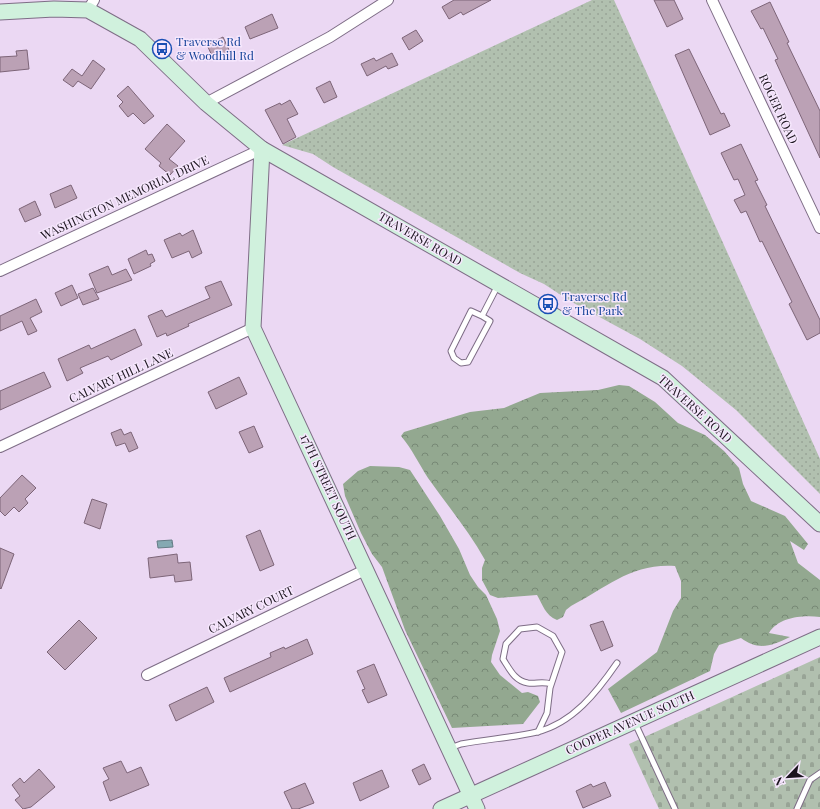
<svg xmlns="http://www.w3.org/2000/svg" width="820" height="809" viewBox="0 0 820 809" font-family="'Playfair Display',serif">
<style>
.forest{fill:url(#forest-crowns)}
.cemetery{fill:url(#cemetery-stones)}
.park{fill:url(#park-dots)}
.water{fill:url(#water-ripples);stroke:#657c86}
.building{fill:#bba1b5;stroke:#7d6578}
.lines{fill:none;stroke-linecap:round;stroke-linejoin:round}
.lane-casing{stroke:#7e6d86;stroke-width:7}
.street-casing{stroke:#7e6d86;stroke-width:12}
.secondary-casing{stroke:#7e6d86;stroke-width:17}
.lane{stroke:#fff;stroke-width:5}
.street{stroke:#fff;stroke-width:10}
.secondary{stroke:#d0f1dd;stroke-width:15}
.labels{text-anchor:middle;stroke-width:3;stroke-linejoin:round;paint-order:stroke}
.transit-label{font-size:12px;fill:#164399;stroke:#f6e7fd;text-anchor:start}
.street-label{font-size:12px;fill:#1b141e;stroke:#f6e7fd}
</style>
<defs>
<pattern id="forest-crowns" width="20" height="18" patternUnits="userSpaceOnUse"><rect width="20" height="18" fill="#93a890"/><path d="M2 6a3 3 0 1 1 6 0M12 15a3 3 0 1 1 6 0" fill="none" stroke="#778875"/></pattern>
<pattern id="cemetery-stones" width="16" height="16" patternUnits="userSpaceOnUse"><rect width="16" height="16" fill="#b1c0af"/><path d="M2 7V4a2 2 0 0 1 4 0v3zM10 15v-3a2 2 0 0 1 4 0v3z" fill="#98a496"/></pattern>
<pattern id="park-dots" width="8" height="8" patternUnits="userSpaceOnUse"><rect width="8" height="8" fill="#b1c0af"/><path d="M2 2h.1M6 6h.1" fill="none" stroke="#98a496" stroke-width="1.8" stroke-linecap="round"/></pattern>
<pattern id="water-ripples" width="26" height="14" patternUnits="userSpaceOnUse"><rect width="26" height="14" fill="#85a9b2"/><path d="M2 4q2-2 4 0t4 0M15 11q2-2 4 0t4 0" fill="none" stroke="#6c8890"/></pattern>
</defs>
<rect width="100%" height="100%" fill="#ebd8f3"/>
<g class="forest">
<path d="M619 385 629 386 655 402 678 423 705 435 724 451 739 468 743 484 751 501 785 516 808 544 804 550 790 541 798 563 820 580V617C802 615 779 617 769 633L790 637C772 646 758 651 741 638L719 645 714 654 710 671 621 713 608 689 657 652 673 611 681 598V581L675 566C632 563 607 587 571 606L566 610 563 617 557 620C545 615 543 605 537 595L498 598 490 595 482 580V568L485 560C469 531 447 505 428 478 419 464 412 449 401 436L404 432 470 412 504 408 540 393 598 390Z"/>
<polygon points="370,466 399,467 410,470 440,516 459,549 470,575 478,587 486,595 497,619 500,631 492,655 491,662 500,675 522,693 528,692 538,696 540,702 523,724 452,728 405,630 382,567 372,554 361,533 345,496 343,484 358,471"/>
</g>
<polygon class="cemetery" points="820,657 820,809 659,809 629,744"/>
<polygon class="park" points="592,0 614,0 820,459 820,494 736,410 682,366 640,339 570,301 544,284 520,273 333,167 313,154 282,145"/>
<polygon class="water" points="172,540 173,547 158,548 157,541"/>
<g class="building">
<polygon points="454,0 491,0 463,15 461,12 449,19 442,7"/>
<polygon points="654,0 674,0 683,19 667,27"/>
<polygon points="770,2 789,42 787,43 820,111 820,158 775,60 778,59 763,28 761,29 751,11"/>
<polygon points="272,14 278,28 250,39 245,27"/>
<polygon points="416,30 423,41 409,50 402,38"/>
<polygon points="223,37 230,52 214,60 207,45"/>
<polygon points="689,49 721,114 724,113 730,126 710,135 675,55"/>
<polygon points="27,50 29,69 0,72 0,57 17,56 16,51"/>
<polygon points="392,53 398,65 388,69 386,66 367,76 361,64 374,58 376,61"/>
<polygon points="93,60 105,69 91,89 78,81 73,87 63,80 72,69 82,76"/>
<polygon points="330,81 337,97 324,103 316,88"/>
<polygon points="128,86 154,116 144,124 133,113 128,117 119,106 123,102 117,96"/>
<polygon points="290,100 298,114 287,119 296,137 283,144 265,110 280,103 281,105"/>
<polygon points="167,124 185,141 169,159 178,166 170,175 159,166 161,163 145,149"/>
<polygon points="741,144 758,180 755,181 767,205 765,206 820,320 820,333 807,340 789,304 792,302 762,241 760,242 746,211 741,213 734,200 745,195 738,179 734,180 721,153"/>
<polygon points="71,185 77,198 55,208 50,194"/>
<polygon points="35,201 41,215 25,222 19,209"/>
<polygon points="193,230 202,253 192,258 189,251 172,258 164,240 180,233 182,236"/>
<polygon points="146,250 148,255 152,254 155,261 150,264 151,266 134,274 128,259"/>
<polygon points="108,266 112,275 126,269 132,280 97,293 89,274"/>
<polygon points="221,281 232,305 188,324 189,326 167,336 166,333 157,337 148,316 162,310 166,317 210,298 205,287"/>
<polygon points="72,285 78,298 61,306 55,293"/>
<polygon points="93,288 99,299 83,305 78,294"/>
<polygon points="36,299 42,312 30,318 37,331 28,335 22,321 0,331 0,316"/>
<polygon points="135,329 142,345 111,360 108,356 80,368 83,373 67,381 58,359 89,345 91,349"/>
<polygon points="44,372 51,387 0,410 0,391"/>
<polygon points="239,377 247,394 216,409 208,392"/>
<polygon points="254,426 263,447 249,453 239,432"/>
<polygon points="121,429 124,435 131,432 138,448 129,452 125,443 116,446 111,433"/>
<polygon points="22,475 36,488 25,499 28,503 19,512 14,507 5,516 0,511 0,498"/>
<polygon points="92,499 107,504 100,529 84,523"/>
<polygon points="260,530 274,565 260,571 246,536"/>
<polygon points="0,548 14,554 1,589 0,588"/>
<polygon points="177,554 178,563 190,562 192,580 175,582 174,575 150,578 148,558"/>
<polygon points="79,620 97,638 65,670 47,652"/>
<polygon points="603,621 613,646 601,651 590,625"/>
<polygon points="307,639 313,654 230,692 224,678 271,657 270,653 284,647 285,649"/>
<polygon points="374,664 387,695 368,703 362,690 365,689 357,671"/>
<polygon points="207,687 214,702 176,721 169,705"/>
<polygon points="121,761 127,773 141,767 149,785 110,801 103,782 109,779 103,768"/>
<polygon points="424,764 431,779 419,785 412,770"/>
<polygon points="39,769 55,787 31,807 23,809 15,800 20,796 12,785 20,778 24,783"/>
<polygon points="382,770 389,787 360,801 353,783"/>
<polygon points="605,782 611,796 583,808 576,791 591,784 593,787"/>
<polygon points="305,783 314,803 298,809 292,809 284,792"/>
</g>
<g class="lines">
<g class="lane-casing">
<g id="lane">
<polyline points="482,316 471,311 451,351 454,358 461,363 468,362 490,321 482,316 498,285"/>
<polyline points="635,723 675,809"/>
<path d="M538 732 547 713 550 688C554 676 558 664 562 652L553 636 537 627 520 629 506 644 503 659C510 670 515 681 528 683 536 684 543 681 551 684"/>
<path d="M450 748 461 744C486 739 512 738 537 732 573 723 597 692 617 663"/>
<polyline points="797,809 810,780 820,773"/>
</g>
</g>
<g class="street-casing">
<g id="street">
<polyline points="712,0 820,228"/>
<polyline points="88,10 94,0"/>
<polyline points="206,103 330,37 388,0"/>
<polyline points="0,271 262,149"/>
<polyline points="0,447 253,328"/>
<polyline points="147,675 367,569"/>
</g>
</g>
<g class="secondary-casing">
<g id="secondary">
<polyline points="0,12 54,9 88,10 140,39 206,103 262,149 663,378 820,524"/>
<polyline points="262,149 253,328 477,809"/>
<polyline points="441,809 820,637"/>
</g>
</g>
<use href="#lane" class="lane"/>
<use href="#street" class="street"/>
<use href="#secondary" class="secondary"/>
</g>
<defs>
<g id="bus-ring" transform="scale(1)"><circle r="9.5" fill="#f6e7fd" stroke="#1a4fb4" stroke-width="1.5"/><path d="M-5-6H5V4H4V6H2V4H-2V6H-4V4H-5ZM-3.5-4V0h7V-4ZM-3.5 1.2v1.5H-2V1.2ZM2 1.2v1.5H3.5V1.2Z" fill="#1a4fb4"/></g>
</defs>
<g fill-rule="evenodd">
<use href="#bus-ring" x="162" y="49"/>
<use href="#bus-ring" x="548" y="304"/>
</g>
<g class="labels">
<g class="transit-label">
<text x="176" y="46">Traverse Rd<tspan x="176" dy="14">&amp; Woodhill Rd</tspan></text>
<text x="562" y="301">Traverse Rd<tspan x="562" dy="14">&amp; The Park</tspan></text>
</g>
<g class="street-label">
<text transform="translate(778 109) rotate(65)" y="4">ROGER ROAD</text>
<text transform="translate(125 198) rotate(-25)" y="4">WASHINGTON MEMORIAL DRIVE</text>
<text transform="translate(420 239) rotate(30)" y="4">TRAVERSE ROAD</text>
<text transform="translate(121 376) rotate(-25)" y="4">CALVARY HILL LANE</text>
<text transform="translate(695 409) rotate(42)" y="4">TRAVERSE ROAD</text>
<text transform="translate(328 487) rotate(65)" y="4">17TH STREET SOUTH</text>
<text transform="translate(251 610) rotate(-26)" y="4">CALVARY COURT</text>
<text transform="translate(630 723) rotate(-24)" y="4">COOPER AVENUE SOUTH</text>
</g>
</g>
<g transform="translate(788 777) rotate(245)" stroke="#f6e7fd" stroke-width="3" paint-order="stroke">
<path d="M0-3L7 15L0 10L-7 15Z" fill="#1b141e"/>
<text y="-6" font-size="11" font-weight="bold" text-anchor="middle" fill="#1b141e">N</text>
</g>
</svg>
